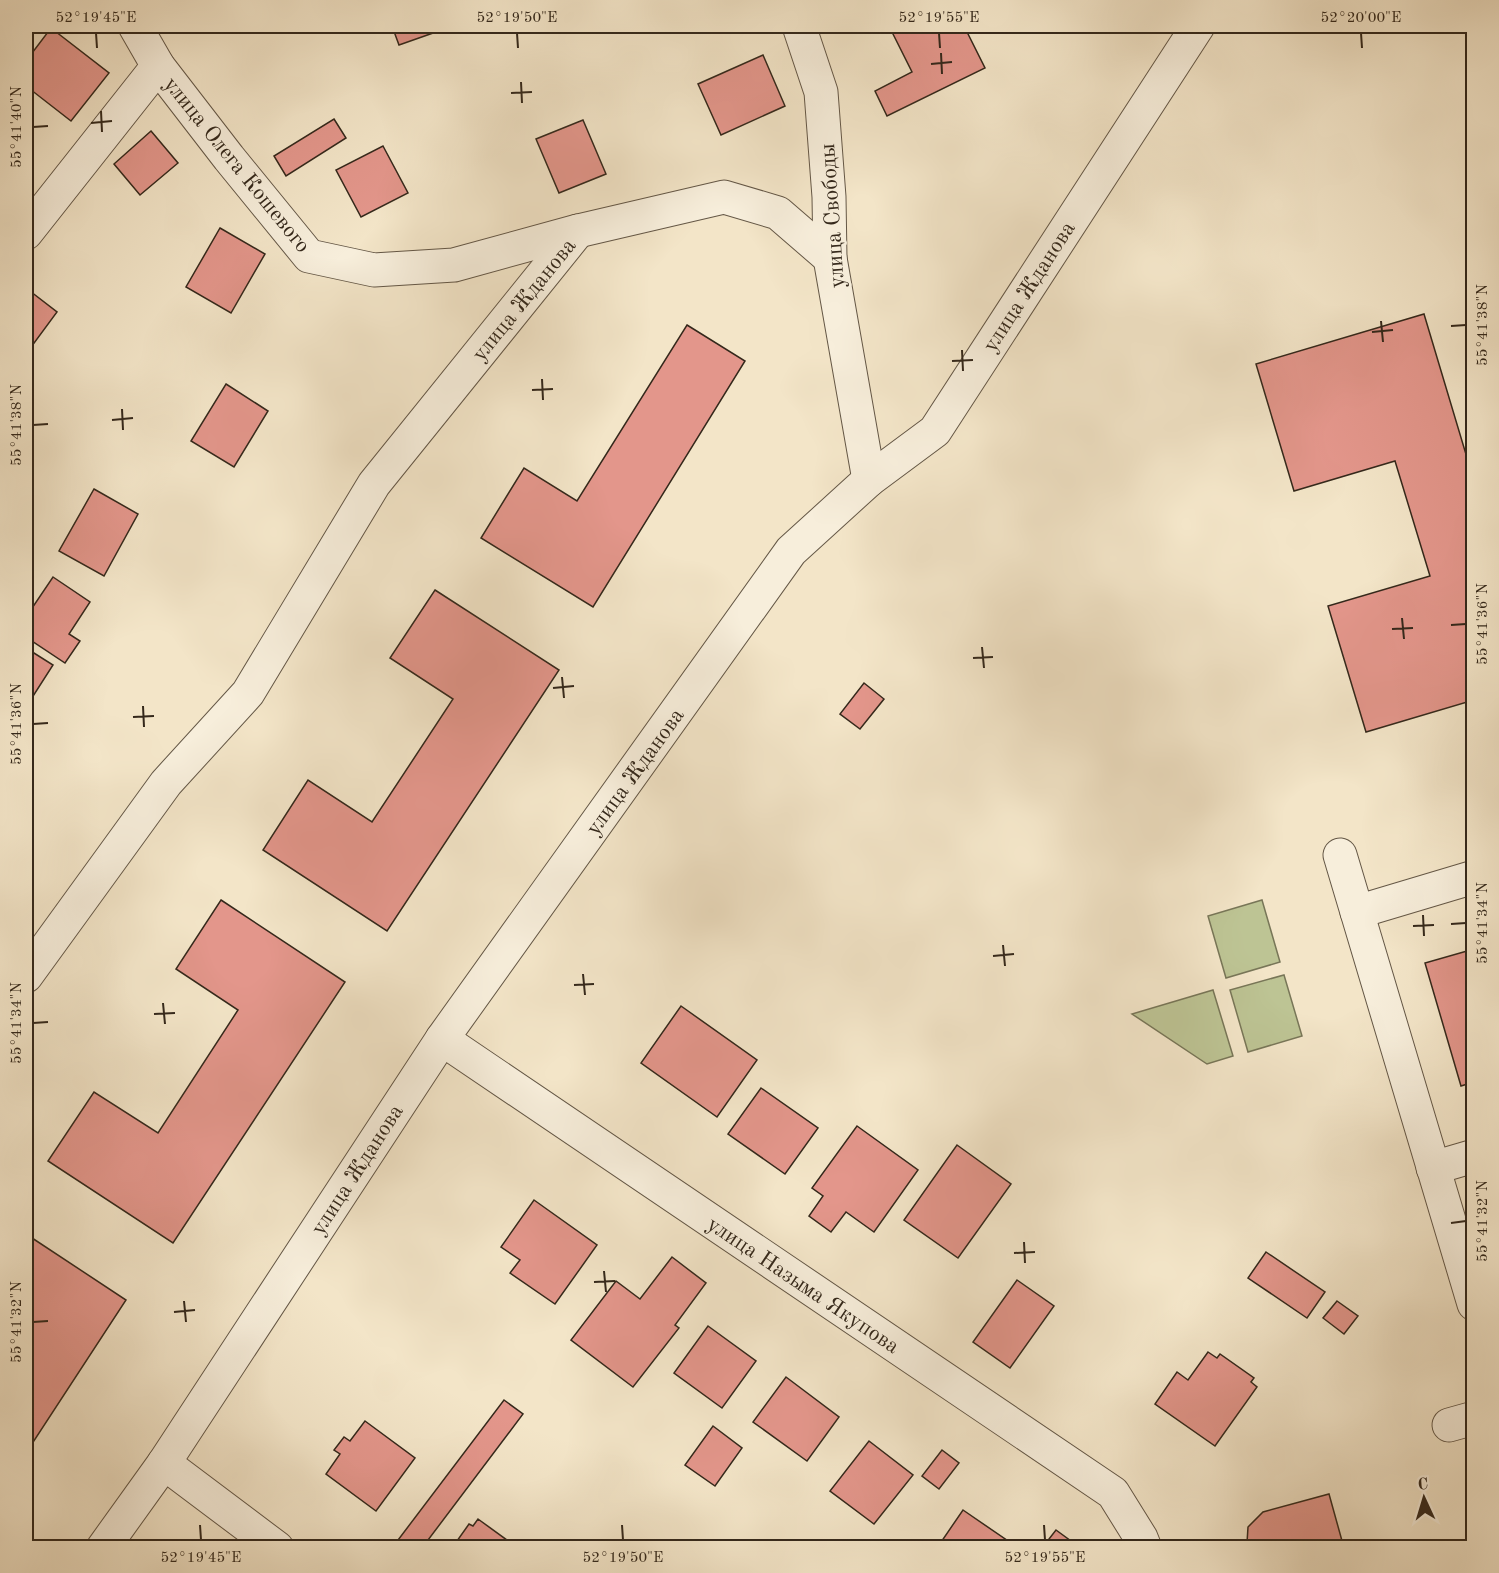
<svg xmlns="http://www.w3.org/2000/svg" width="1499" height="1573" viewBox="0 0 1499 1573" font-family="'Old Standard TT',serif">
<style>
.green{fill:#bdc494;stroke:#787658;stroke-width:1.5}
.building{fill:#e3968b;stroke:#34281b;stroke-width:1.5}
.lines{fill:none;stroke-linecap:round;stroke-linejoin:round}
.minor-casing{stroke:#645746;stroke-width:35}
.minor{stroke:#f7eedb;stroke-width:33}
.ticks{fill:none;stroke:#34281b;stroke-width:2}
.labels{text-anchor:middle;stroke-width:5;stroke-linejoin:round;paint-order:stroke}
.street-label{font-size:22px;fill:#34281b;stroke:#f7eedb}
.neatline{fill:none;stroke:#34281b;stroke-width:2}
.ticks-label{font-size:15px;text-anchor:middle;fill:#34281b}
</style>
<rect width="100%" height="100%" fill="#f3e5c8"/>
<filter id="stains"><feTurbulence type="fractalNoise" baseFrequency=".00333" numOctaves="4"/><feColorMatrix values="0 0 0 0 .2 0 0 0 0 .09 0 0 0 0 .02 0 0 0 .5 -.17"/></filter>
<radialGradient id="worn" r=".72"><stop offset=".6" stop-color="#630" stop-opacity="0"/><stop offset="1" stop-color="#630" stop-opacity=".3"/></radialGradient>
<g class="green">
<polygon points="1262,900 1280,962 1226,978 1208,916"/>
<polygon points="1284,975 1302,1036 1248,1052 1230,990"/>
<polygon points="1213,990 1233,1056 1207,1064 1132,1014"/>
</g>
<g class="building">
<polygon points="392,26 453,26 399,45"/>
<polygon points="889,26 964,26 985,68 887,116 875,91 912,72"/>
<polygon points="51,28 109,73 71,121 26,86 26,61"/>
<polygon points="763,55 785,106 721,135 698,84"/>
<polygon points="334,119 346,138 286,176 274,156"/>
<polygon points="583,120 606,174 559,193 536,139"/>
<polygon points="151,131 178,163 140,195 114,164"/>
<polygon points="383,146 408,193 361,217 336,170"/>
<polygon points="220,228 265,254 231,313 186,287"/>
<polygon points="26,288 57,312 26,354"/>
<polygon points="1424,314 1474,481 1474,700 1366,732 1328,606 1430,576 1395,461 1294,491 1256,364"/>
<polygon points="687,325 745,361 593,607 481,538 524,468 577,501"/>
<polygon points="226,384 268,411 234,467 191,441"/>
<polygon points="94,489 138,514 104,576 59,551"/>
<polygon points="53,577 90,602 69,634 80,641 65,663 26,637 26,617"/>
<polygon points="435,590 559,670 387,931 263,850 308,780 372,822 453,699 390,658"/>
<polygon points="26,648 53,665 28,704 26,703"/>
<polygon points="864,683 884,699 860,729 840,714"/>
<polygon points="221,900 345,982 173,1243 48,1161 94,1092 158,1133 238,1010 176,969"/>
<polygon points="1474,949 1474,1082 1461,1086 1425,963"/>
<polygon points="681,1006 757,1060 717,1117 641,1063"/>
<polygon points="761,1088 818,1128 785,1174 728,1134"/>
<polygon points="857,1126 918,1170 874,1232 846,1212 831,1232 809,1216 823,1196 812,1188"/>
<polygon points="957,1145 1011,1184 958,1258 904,1220"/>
<polygon points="534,1200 597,1245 555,1304 510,1273 520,1260 501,1247"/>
<polygon points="26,1234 126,1300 26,1453"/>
<polygon points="1266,1252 1325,1292 1307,1318 1248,1278"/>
<polygon points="672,1257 706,1283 675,1325 679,1328 633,1387 571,1340 616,1281 640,1299"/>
<polygon points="1017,1280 1054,1306 1010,1368 973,1342"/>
<polygon points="1337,1301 1358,1316 1344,1334 1323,1318"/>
<polygon points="708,1326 756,1361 722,1408 674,1373"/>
<polygon points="1208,1352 1217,1358 1220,1354 1254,1378 1251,1382 1257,1387 1215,1446 1155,1404 1177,1372 1188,1380"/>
<polygon points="786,1377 839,1417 807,1461 753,1422"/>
<polygon points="504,1400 523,1414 422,1548 392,1548"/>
<polygon points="365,1421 415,1458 376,1511 326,1474 340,1454 334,1450 344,1437 350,1441"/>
<polygon points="713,1426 742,1448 715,1486 685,1465"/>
<polygon points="869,1441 913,1475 874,1524 830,1491"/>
<polygon points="942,1450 959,1463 939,1489 922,1476"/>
<polygon points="1329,1494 1344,1548 1253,1548 1247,1543 1248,1527 1263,1512"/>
<polygon points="963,1510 1011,1543 1008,1548 937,1548"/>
<polygon points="478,1519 518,1548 452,1548 469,1524 473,1526"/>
<polygon points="1056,1530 1075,1544 1072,1548 1042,1548"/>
</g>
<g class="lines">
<g class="minor-casing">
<g id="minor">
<polyline points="135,26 158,66 229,158 309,256 374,270 454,265 578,231 724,197 778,213 830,258"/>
<polyline points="799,26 821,92 829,197 830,258 869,480"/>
<polyline points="26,233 158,66"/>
<polyline points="1340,855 1474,1304"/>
<polyline points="1357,912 1474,877"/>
<polyline points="26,976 166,783 248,693 374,484 578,231"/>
<polyline points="442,1039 1113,1493 1141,1538 1145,1548"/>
<polyline points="1433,1168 1474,1156"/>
<polyline points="1449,1425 1474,1418"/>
<polyline points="164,1463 277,1548"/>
<polyline points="103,1548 164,1463 442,1039 791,551 869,480 935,431 1198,26"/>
</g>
</g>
<use href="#minor" class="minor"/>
</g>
<path class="ticks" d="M96 33 97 48M517 33 518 48M939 33 940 48M1361 33 1362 48M941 53 942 74M931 64 952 62M521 82 522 103M511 93 532 92M101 111 102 132M91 123 112 121M33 127 48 126M1381 321 1383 342M1451 326 1466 325M1372 332 1393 330M962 350 963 371M952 361 973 360M542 379 543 400M532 390 553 389M122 409 123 430M112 420 133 418M33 425 48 424M1402 618 1404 639M1451 625 1466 624M1392 629 1413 628M982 647 984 668M973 658 993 657M562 677 564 698M553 688 574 686M143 706 144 727M133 717 154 716M33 724 48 723M1423 915 1424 936M1451 924 1466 923M1413 926 1434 925M1003 945 1005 966M993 956 1014 954M583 974 585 995M574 985 594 984M163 1003 165 1024M154 1014 175 1013M33 1023 48 1022M1451 1223 1466 1221M1024 1242 1025 1263M1014 1253 1035 1252M604 1271 606 1292M594 1282 615 1281M184 1301 186 1322M174 1312 195 1310M33 1322 48 1321M200 1525 201 1540M622 1525 623 1540M1044 1525 1045 1540"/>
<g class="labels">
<g class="street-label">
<text transform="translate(238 164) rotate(51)" y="8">улица Олега Кошевого</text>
<text transform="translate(831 216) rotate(-94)" y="8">улица Свободы</text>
<text transform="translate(1028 286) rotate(-57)" y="8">улица Жданова</text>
<text transform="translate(523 299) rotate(-51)" y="8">улица Жданова</text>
<text transform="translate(634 771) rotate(-54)" y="8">улица Жданова</text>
<text transform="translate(356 1169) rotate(-57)" y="8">улица Жданова</text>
<text transform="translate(804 1284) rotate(34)" y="8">улица Назыма Якупова</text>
</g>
</g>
<rect width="1499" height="1573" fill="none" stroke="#f3e5c8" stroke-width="66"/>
<g transform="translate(1424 1498) rotate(356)" stroke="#f7eedb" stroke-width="4.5" paint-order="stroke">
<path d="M0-4.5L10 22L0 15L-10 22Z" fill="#34281b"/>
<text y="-9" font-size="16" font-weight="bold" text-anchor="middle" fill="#34281b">С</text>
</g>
<rect x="33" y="33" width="1433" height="1507" class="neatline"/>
<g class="ticks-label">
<text x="96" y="22">52°19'45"E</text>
<text x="517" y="22">52°19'50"E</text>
<text x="939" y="22">52°19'55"E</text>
<text x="1361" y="22">52°20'00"E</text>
<text transform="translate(16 127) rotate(-90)" y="5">55°41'40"N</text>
<text transform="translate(1482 325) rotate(-90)" y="5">55°41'38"N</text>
<text transform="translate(16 425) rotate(-90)" y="5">55°41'38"N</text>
<text transform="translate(1482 624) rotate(-90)" y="5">55°41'36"N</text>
<text transform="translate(16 724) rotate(-90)" y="5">55°41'36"N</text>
<text transform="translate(1482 923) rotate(-90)" y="5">55°41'34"N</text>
<text transform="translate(16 1023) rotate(-90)" y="5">55°41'34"N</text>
<text transform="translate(1482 1221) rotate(-90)" y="5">55°41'32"N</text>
<text transform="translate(16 1322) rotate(-90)" y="5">55°41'32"N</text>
<text x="201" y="1562">52°19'45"E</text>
<text x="623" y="1562">52°19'50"E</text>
<text x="1045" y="1562">52°19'55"E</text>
</g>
<rect width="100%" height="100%" filter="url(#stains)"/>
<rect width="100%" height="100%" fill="url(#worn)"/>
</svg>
